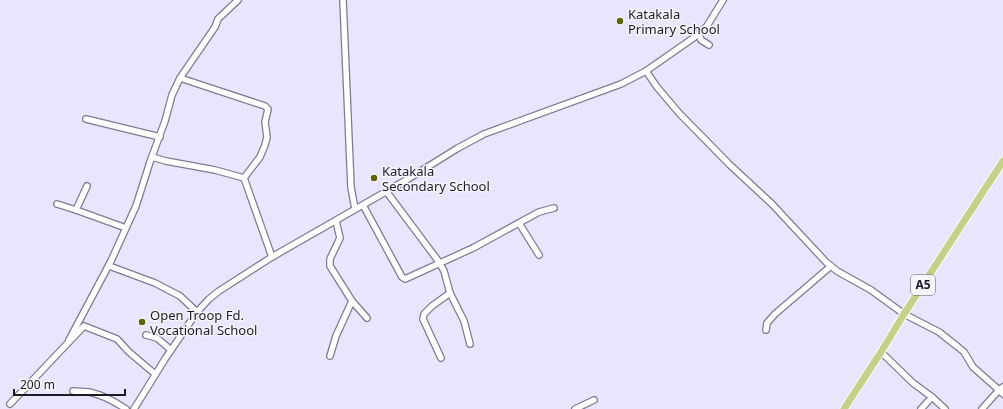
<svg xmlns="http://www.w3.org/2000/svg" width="1003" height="409" viewBox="0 0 1003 409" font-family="'Noto Sans',sans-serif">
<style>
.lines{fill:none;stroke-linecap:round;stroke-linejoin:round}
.minor-casing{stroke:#7d7a94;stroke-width:8}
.major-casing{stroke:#fff;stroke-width:9}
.minor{stroke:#fff;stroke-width:5.5}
.major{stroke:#c7d088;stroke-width:7}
.poi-dot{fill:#5b6505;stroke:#f5f5fb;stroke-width:1.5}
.labels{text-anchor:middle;stroke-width:3;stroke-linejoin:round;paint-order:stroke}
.shield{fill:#f5f5fb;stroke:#5e5d66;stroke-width:1}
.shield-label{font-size:12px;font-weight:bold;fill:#1d1c26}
.poi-label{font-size:13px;fill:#1d1c26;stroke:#f5f5fb;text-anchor:start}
</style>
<rect width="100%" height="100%" fill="#e8e5fd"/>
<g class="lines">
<g class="minor-casing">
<g id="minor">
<polyline points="343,0 351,187 355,209"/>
<polyline points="699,34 701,40 709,45"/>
<polyline points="646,71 657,87 679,113 730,165 772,204 826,262 837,271 871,290 904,314 939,332 958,347 964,352 973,367 999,390 982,409"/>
<polyline points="180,78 265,106 268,109 265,122 267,137 265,145 260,157 244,178"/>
<polyline points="86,119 160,137"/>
<polyline points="152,157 166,161 215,170 244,178 272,257"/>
<polyline points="87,186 76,210 126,228"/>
<polyline points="386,191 439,262 444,271 450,293 464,321 470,344"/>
<polyline points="57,204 76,210"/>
<polyline points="363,205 402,277 405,279 473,248 539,212 554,208"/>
<polyline points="336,221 340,238 330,259 330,266 352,301 367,318"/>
<polyline points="519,223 539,255"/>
<polyline points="112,267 155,283 180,296 197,312"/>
<polyline points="766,330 767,323 775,314 831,266"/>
<polyline points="146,335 157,338 171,350"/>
<polyline points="69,340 111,261 136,206 150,162 165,121 172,95 180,78 215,27 218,19 238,0"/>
<polyline points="881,352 913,383 932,397 945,409"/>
<polyline points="330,356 336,336 352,301"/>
<polyline points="441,358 423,319 424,314 432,306 450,293"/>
<polyline points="1003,387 999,390 1003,394"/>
<path d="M73 391C80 392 83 391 89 392 103 395 114 401 126 409"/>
<polyline points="10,404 84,326 117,339 129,352 155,374"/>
<polyline points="134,409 165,359 197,312 209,299 219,291 272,257 408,179 458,148 484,134 621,84 646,71 699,34 707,26 723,0"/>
<polyline points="575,409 594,400"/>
<polyline points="921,409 932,397"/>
</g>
</g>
<g class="major-casing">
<polyline id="major" points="844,409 881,352 904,314 1003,161"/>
</g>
<use href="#minor" class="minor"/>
<use href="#major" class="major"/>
</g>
<g class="poi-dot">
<circle cx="620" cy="21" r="4"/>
<circle cx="374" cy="178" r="4"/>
<circle cx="142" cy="322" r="4"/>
</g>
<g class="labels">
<rect class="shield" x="911" y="275" width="24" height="20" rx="3"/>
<g class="shield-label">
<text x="923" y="289">A5</text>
</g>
<g class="poi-label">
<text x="628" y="19">Katakala<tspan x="628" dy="15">Primary School</tspan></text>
<text x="382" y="176">Katakala<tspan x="382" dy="15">Secondary School</tspan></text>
<text x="150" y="320">Open Troop Fd.<tspan x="150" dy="15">Vocational School</tspan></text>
</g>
</g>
<path d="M14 389v6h111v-6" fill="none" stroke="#1d1c26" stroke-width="2"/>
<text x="20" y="389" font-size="12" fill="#1d1c26" stroke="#f5f5fb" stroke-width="3" paint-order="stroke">200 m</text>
</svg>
